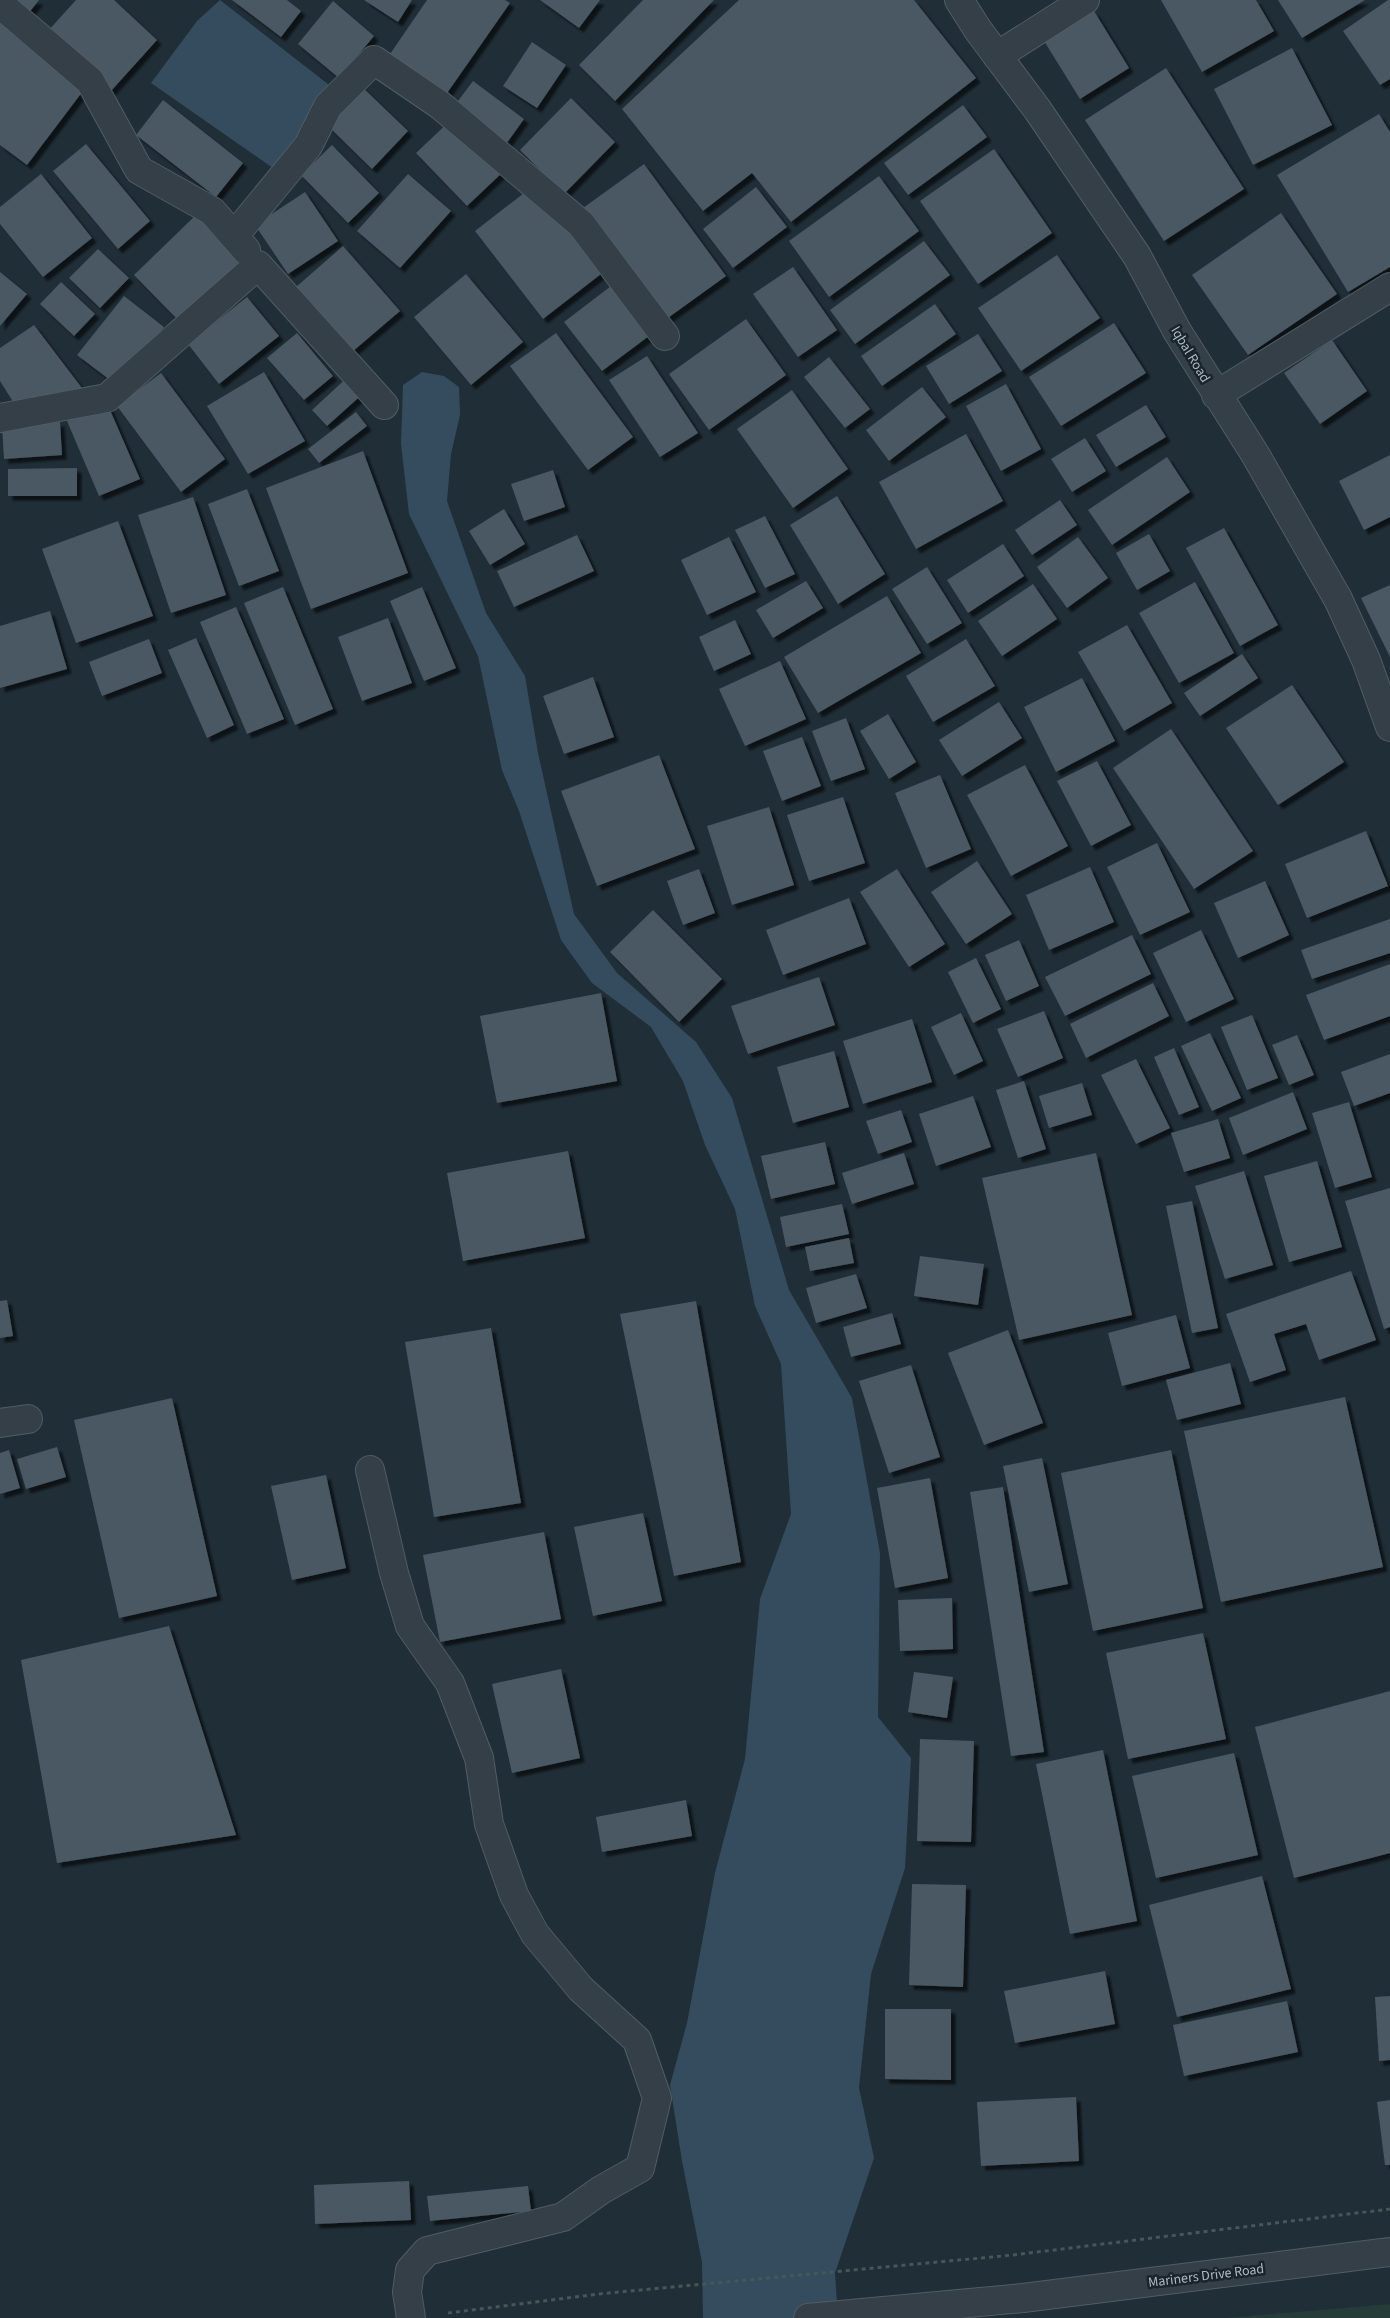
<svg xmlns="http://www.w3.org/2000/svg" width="1390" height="2318" viewBox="0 0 1390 2318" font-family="'Source Sans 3',sans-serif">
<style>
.green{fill:#253c39}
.water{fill:#344c5e}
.building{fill:#485863;filter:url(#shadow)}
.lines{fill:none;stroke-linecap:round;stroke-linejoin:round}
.minor-casing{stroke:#515d65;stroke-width:30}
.tertiary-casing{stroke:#515d65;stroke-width:30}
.path{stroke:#445857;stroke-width:3;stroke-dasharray:4 4;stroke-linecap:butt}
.minor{stroke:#343f47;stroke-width:28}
.tertiary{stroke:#343f47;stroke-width:28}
.labels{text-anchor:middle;stroke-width:5;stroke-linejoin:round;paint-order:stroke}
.street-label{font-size:14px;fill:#aebac4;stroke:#19242c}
</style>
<defs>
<filter id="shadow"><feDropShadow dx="4.5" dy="4.5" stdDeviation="1" flood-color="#0009"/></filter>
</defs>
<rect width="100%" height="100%" fill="#202e37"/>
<polygon class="green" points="1390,2304 1390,2318 1225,2318"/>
<g class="water">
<polygon points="220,0 333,88 273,168 151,83 197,21"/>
<polygon points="422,372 444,376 459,387 460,415 451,454 447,501 486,613 525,676 538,753 574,914 617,973 696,1042 732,1098 789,1290 852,1398 880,1553 878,1717 911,1758 905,1868 871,1974 859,2088 874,2158 835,2273 838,2318 703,2318 702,2262 682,2161 670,2085 687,2023 715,1873 745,1759 760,1599 791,1514 781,1364 755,1306 735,1209 705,1145 683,1081 651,1027 592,983 561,940 519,811 502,770 478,656 409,514 401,444 403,385"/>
</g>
<g class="building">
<polygon points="10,0 39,0 28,14"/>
<polygon points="76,0 114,0 157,40 111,91 47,32"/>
<polygon points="232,0 287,0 301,11 281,37"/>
<polygon points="364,0 412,0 398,22"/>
<polygon points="427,0 505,0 510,3 445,96 388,57"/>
<polygon points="540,0 600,0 579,28"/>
<polygon points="643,0 714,0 615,101 579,65"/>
<polygon points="739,0 914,0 976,78 791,222 752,173 703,211 622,109"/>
<polygon points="1161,0 1256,0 1274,31 1202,72"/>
<polygon points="1278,0 1365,0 1302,38"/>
<polygon points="1388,0 1390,0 1390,79 1380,85 1343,31"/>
<polygon points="333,1 374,36 339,78 298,44"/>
<polygon points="1094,11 1129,68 1080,99 1044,41"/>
<polygon points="0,23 86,87 27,165 0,145"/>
<polygon points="532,42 566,65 537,108 503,86"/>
<polygon points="1292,48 1332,125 1253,165 1214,89"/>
<polygon points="1166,68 1244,189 1164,241 1085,120"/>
<polygon points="473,81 524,119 504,147 452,109"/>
<polygon points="360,85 408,131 372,169 324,122"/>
<polygon points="571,98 615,142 564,194 520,150"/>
<polygon points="163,100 243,163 216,197 136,135"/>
<polygon points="963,105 987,137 908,195 884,163"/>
<polygon points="1379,114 1390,132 1390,267 1348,292 1277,175"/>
<polygon points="453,118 504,171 467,206 416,153"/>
<polygon points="86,144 150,221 118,249 53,171"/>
<polygon points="332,145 379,193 348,223 301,175"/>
<polygon points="994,149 1052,233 978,284 920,201"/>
<polygon points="644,164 726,276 665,320 583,208"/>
<polygon points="41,174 92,238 43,277 0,224 0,207"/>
<polygon points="408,174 451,211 400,268 357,231"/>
<polygon points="879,176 919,231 829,297 789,241"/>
<polygon points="533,186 601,274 543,319 475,231"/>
<polygon points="756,187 787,227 733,268 703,229"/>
<polygon points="305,192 338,241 288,274 255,225"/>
<polygon points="198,213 245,262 181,323 134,275"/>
<polygon points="1281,213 1337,294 1248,355 1192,275"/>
<polygon points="924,241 950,275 855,344 830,310"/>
<polygon points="343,246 400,311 352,352 296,287"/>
<polygon points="98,249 129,278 100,308 69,278"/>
<polygon points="1057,255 1100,318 1021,371 978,308"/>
<polygon points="793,267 837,330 798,357 753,294"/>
<polygon points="0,272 27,294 0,326"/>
<polygon points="466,274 523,342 471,385 414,317"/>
<polygon points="61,282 95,314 74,336 40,304"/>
<polygon points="611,286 649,336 602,371 564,322"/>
<polygon points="124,296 164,327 118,386 77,355"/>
<polygon points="247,297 279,336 219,384 188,344"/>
<polygon points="935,304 956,334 882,386 861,356"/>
<polygon points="746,319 786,375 709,430 669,374"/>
<polygon points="1114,323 1146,373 1061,426 1029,377"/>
<polygon points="34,325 85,392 17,408 0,381 0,348"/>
<polygon points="297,333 333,376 304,400 267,358"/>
<polygon points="556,333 633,437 588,470 510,366"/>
<polygon points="978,334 1002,371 949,404 926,366"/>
<polygon points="1332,340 1367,391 1320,424 1284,373"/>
<polygon points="647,356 698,433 660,457 609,380"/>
<polygon points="829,357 870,409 845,428 804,377"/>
<polygon points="264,372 305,441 248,474 207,406"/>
<polygon points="161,373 225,459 181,492 117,406"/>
<polygon points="351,374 366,391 327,426 312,410"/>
<polygon points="1006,384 1041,449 1001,471 966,406"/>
<polygon points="922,387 946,417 889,461 866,430"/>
<polygon points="792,390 848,469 793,508 737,429"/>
<polygon points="107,403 140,479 99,496 67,421"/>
<polygon points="1146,405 1166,437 1116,467 1096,435"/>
<polygon points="356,412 367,426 319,463 308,449"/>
<polygon points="60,422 62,455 4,459 2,426"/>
<polygon points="966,434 1003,501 916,549 879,482"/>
<polygon points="1085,438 1106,471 1072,492 1051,459"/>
<polygon points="363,451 408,573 311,609 266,488"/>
<polygon points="1390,455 1390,517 1364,530 1339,481"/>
<polygon points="1167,457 1190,492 1112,545 1088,510"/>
<polygon points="77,468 77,496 8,496 8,469"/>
<polygon points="553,470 565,507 524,521 511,484"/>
<polygon points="247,489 279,571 239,586 208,504"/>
<polygon points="837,496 885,574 838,604 790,525"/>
<polygon points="193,497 226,595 171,613 138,515"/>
<polygon points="1060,500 1077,525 1032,555 1015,530"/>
<polygon points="504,509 525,544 490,565 469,531"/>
<polygon points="765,516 795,574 765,588 735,530"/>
<polygon points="118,521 153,616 76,643 42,549"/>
<polygon points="1224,528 1278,625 1240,646 1186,548"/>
<polygon points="1149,534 1170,571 1137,590 1116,553"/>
<polygon points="577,535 594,571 514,607 497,571"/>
<polygon points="729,537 756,592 707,615 681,560"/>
<polygon points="1078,537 1108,578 1067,608 1037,567"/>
<polygon points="1003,544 1024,576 968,613 947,580"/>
<polygon points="927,567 962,623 927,644 892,589"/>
<polygon points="806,581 823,608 773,638 756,610"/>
<polygon points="1195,582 1234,653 1179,683 1139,613"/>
<polygon points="1033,584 1057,619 1002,656 978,621"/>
<polygon points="1390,585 1390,657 1361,598"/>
<polygon points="283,587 333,709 295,725 244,603"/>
<polygon points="422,587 456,668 424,681 390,601"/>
<polygon points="887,596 921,653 818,713 784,657"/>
<polygon points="236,607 284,719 247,734 200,622"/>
<polygon points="50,611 67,669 0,688 0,626"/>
<polygon points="388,618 412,683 362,701 338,637"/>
<polygon points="735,620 751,654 714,671 699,637"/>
<polygon points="1127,625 1172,703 1124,731 1078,652"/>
<polygon points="196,638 234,725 207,738 168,650"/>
<polygon points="149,639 162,673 102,696 89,662"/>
<polygon points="966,639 995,686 933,722 906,676"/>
<polygon points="1242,654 1258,678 1200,716 1184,693"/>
<polygon points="780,661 806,719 745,746 719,689"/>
<polygon points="593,677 614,737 564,754 543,696"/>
<polygon points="1082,678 1115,741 1056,772 1024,707"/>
<polygon points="1292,685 1344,762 1278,805 1226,728"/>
<polygon points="999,702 1022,738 962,776 939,740"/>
<polygon points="888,714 916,762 889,779 860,731"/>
<polygon points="846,718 865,769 831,781 812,731"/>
<polygon points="1171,729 1253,851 1194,889 1113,768"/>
<polygon points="802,737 821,786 782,801 763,751"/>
<polygon points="659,755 695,849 597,886 561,791"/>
<polygon points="1097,761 1131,825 1091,846 1057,781"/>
<polygon points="1025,765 1068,846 1011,876 967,795"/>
<polygon points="940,775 971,849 926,868 895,793"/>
<polygon points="843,797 865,863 809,881 787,815"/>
<polygon points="769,807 794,885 732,905 707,826"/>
<polygon points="1366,831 1388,886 1307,918 1285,864"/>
<polygon points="1157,843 1190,912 1140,935 1107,867"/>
<polygon points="977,861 1012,914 966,944 931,892"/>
<polygon points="1090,867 1114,922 1049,950 1026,895"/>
<polygon points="699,869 715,913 683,925 667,881"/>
<polygon points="897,869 945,944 909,967 860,892"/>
<polygon points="1265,881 1289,935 1238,958 1214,903"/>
<polygon points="849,898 866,944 783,975 766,930"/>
<polygon points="653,910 722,979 679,1022 610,952"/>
<polygon points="1390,919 1390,953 1312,979 1301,950"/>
<polygon points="1201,930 1234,999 1186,1022 1153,953"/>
<polygon points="1132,935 1151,974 1065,1016 1045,977"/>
<polygon points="1019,940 1039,986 1006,1001 985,955"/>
<polygon points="976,958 1001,1009 973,1023 948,972"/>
<polygon points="1390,964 1390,1016 1324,1040 1306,995"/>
<polygon points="819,977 835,1025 748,1054 731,1006"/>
<polygon points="1153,983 1169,1016 1086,1058 1070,1024"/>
<polygon points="601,993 617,1081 497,1103 480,1016"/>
<polygon points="1044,1011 1063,1058 1018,1077 997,1029"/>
<polygon points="961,1013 983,1061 954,1075 931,1027"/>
<polygon points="1252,1015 1278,1078 1247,1090 1221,1027"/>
<polygon points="912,1019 932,1082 863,1104 843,1041"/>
<polygon points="1210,1033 1241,1098 1212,1111 1181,1046"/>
<polygon points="1297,1035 1314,1075 1289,1085 1272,1045"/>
<polygon points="1174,1048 1199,1107 1179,1115 1154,1057"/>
<polygon points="834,1051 849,1107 793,1123 777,1067"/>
<polygon points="1390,1054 1390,1093 1354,1106 1341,1072"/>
<polygon points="1136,1059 1170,1128 1136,1144 1101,1075"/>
<polygon points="1024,1081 1046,1149 1018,1158 996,1090"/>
<polygon points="1082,1083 1092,1115 1049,1128 1039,1096"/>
<polygon points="1293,1092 1307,1129 1243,1155 1229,1118"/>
<polygon points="973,1096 991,1147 936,1166 919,1114"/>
<polygon points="1349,1102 1372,1177 1335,1188 1312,1113"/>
<polygon points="901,1110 912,1142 878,1154 866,1121"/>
<polygon points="1218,1119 1230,1158 1184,1172 1171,1133"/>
<polygon points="825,1142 835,1184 771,1199 761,1156"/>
<polygon points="568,1151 585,1238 463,1261 447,1173"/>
<polygon points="904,1153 914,1184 852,1204 842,1173"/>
<polygon points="1096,1153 1132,1315 1019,1340 982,1178"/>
<polygon points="1317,1161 1342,1247 1289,1262 1264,1176"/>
<polygon points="1244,1171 1273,1265 1225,1279 1195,1186"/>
<polygon points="1390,1188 1390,1327 1384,1329 1345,1201"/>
<polygon points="1192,1201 1218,1328 1192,1333 1166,1206"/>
<polygon points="842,1204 849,1234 786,1247 780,1217"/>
<polygon points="849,1238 854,1263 810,1271 805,1247"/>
<polygon points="920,1256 984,1264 978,1305 914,1296"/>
<polygon points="1351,1271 1376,1340 1319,1360 1306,1324 1274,1334 1286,1370 1250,1382 1226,1314"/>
<polygon points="856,1274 867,1308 816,1323 806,1288"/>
<polygon points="7,1300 13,1336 0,1338 0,1301"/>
<polygon points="696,1301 741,1562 674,1576 620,1314"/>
<polygon points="892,1313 901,1344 851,1357 843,1327"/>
<polygon points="1176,1315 1190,1368 1122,1386 1108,1333"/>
<polygon points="491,1328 521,1503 434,1517 405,1342"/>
<polygon points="1008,1330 1043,1423 984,1445 948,1353"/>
<polygon points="1230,1363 1241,1404 1177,1420 1166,1380"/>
<polygon points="911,1365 940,1457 889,1473 859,1381"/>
<polygon points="1345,1397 1383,1567 1221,1602 1184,1431"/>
<polygon points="172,1398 217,1596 119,1618 74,1420"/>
<polygon points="57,1447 66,1477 26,1489 17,1459"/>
<polygon points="9,1450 20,1488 0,1494 0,1453"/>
<polygon points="1171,1450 1203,1608 1093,1631 1061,1473"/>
<polygon points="1042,1458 1068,1584 1029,1592 1003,1466"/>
<polygon points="326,1475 346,1568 292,1580 271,1486"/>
<polygon points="930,1478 948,1578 895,1588 877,1488"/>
<polygon points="1003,1487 1044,1752 1011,1756 970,1492"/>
<polygon points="643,1513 662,1601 593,1616 574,1527"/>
<polygon points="544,1532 561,1619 440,1642 423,1555"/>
<polygon points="952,1598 953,1649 900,1651 898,1600"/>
<polygon points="169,1626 236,1835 57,1863 21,1660"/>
<polygon points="1203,1633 1226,1739 1128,1759 1106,1653"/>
<polygon points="561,1669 580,1758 512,1773 492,1684"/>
<polygon points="914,1672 953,1677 947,1718 908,1712"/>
<polygon points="1390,1691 1390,1853 1294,1878 1255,1727"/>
<polygon points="920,1739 974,1741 971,1842 917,1841"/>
<polygon points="1103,1750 1137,1921 1070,1934 1036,1764"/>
<polygon points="1234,1753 1258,1855 1156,1878 1132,1776"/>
<polygon points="686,1800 692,1836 602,1852 596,1817"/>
<polygon points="1262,1876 1291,1989 1177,2017 1149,1905"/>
<polygon points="912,1884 966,1885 963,1987 909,1985"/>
<polygon points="1105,1971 1115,2024 1015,2043 1004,1991"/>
<polygon points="1390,1996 1390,2060 1379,2061 1375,1997"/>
<polygon points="1287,2001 1298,2052 1184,2076 1173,2025"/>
<polygon points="885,2009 951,2009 951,2080 885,2079"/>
<polygon points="1076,2097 1079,2161 981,2166 977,2102"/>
<polygon points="1390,2100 1390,2165 1385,2165 1377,2102"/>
<polygon points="409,2181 411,2220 315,2224 314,2185"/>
<polygon points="528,2186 531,2211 430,2221 427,2196"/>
</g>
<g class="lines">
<g class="minor-casing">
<g id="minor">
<polyline points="959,0 978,30 1037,109 1137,256 1177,331 1255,454 1338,599 1366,660 1390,727"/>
<polyline points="0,4 90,81 139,170 212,211 246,250"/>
<polyline points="997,56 1085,0"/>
<polyline points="234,236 308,146 328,106 374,60 440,105 581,224 665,336"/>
<polyline points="1216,395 1390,287"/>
<polyline points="0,418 107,398 258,265 384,405"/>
<polyline points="0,1423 28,1419"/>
<polyline points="370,1470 394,1573 410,1626 450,1683 479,1758 489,1824 514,1895 535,1934 581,1989 637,2040 657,2098 640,2168 601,2190 563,2217 427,2251 410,2270 407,2292 411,2318"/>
</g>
</g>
<g class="tertiary-casing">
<polyline id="tertiary" points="808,2318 1023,2298 1390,2252"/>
</g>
<polyline class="path" points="448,2313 598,2294 1013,2255 1390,2209"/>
<use href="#minor" class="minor"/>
<use href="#tertiary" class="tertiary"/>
</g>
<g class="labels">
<g class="street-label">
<text transform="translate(1191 354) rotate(59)" y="5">Iqbal Road</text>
<text transform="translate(1206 2275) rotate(-7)" y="5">Mariners Drive Road</text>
</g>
</g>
</svg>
